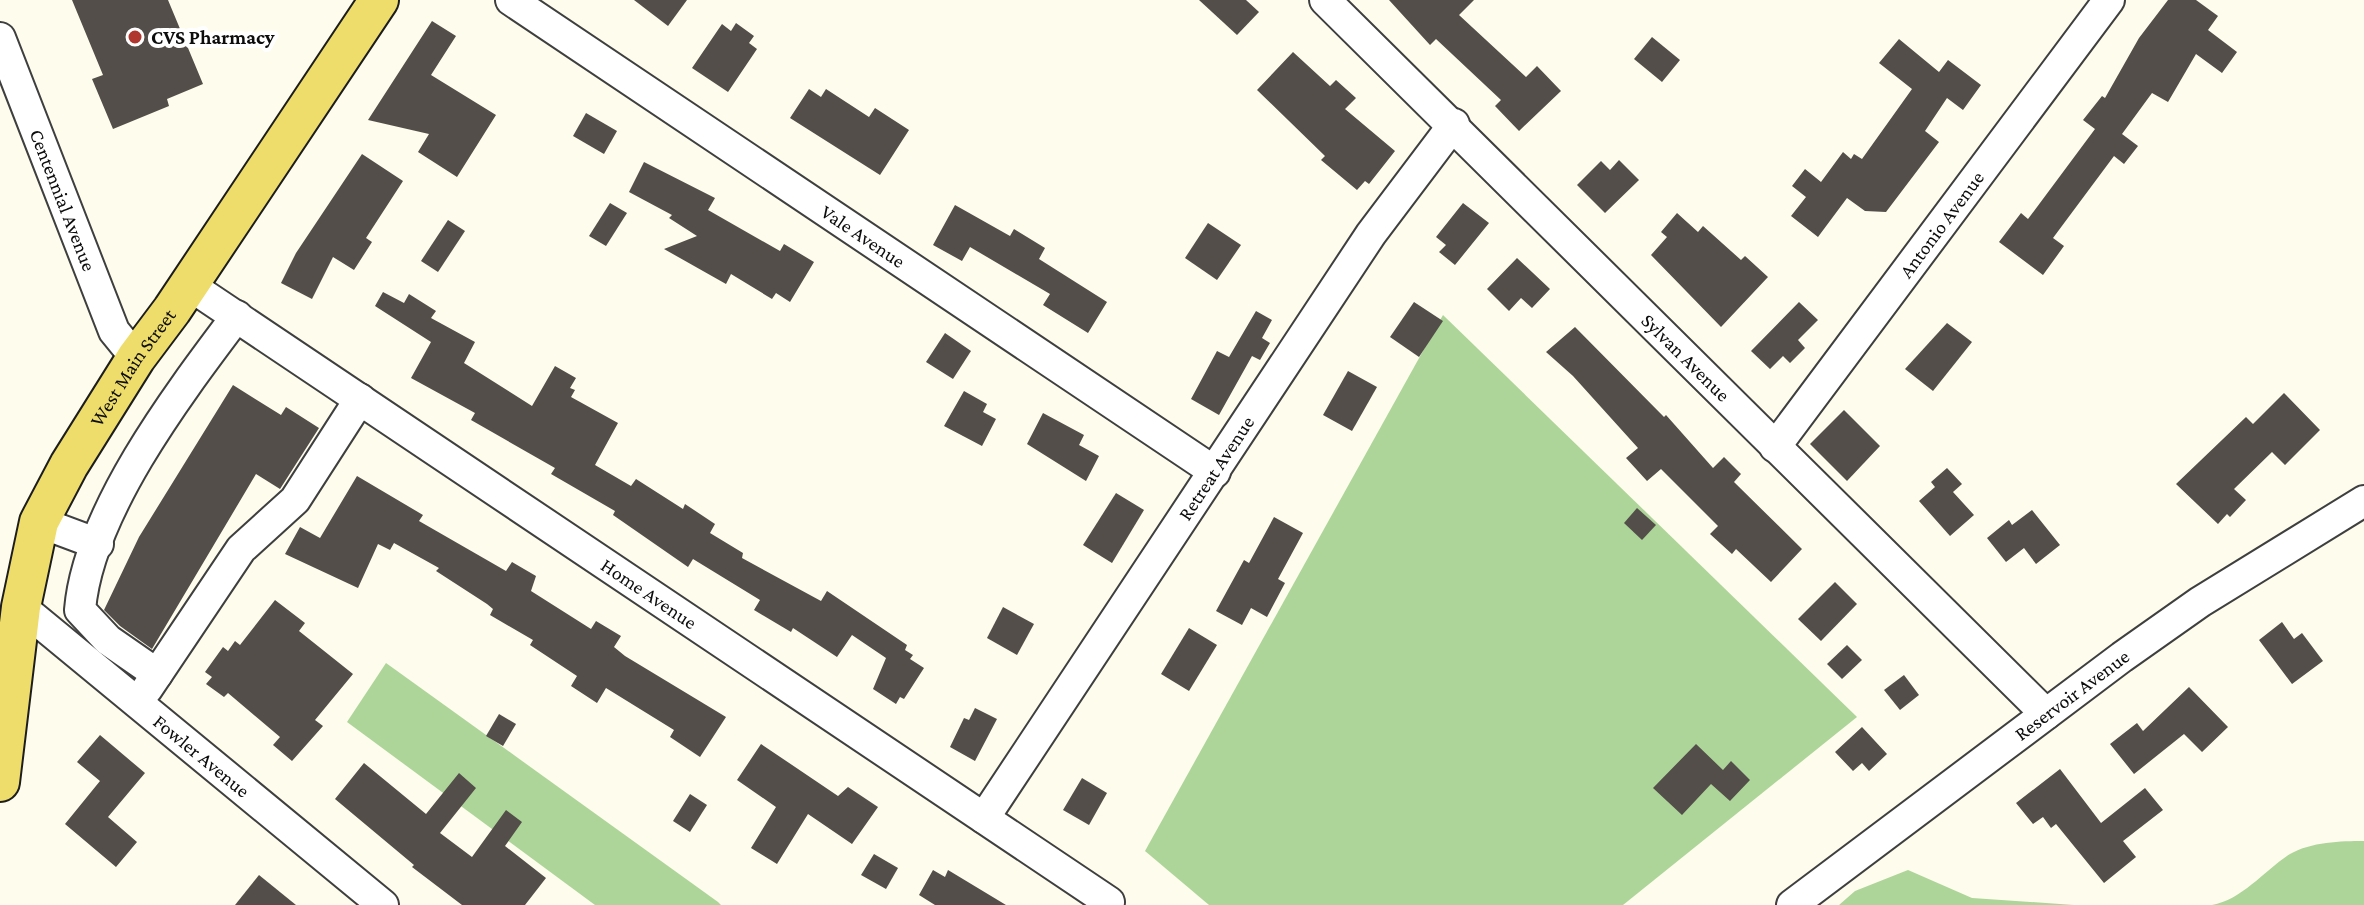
<svg xmlns="http://www.w3.org/2000/svg" width="2364" height="905" viewBox="0 0 2364 905" font-family="'Crimson Pro',serif">
<style>
.forest{fill:#add499}
.building{fill:#534e49}
.lines{fill:none;stroke-linecap:round;stroke-linejoin:round}
.minor-casing{stroke:#3f3f3f;stroke-width:34}
.major-casing{stroke:#1d1d1d;stroke-width:42}
.minor{stroke:#fff;stroke-width:30}
.major{stroke:#eedc6b;stroke-width:38}
.poi-dot{fill:#b0372f;stroke:#fff;stroke-width:3}
.labels{text-anchor:middle;stroke-width:8;stroke-linejoin:round;paint-order:stroke}
.poi-label{font-size:20px;font-weight:bold;fill:#0c0c0c;stroke:#fff;text-anchor:start}
.street-label{font-size:20px;fill:#0c0c0c;stroke:#fff}
</style>
<rect width="100%" height="100%" fill="#fefcec"/>
<g class="forest">
<polygon points="1443,315 1857,717 1623,905 1209,905 1145,851"/>
<polygon points="386,663 718,902 721,905 595,905 347,722"/>
<path d="M2364 841V905H2212C2242 900 2265 870 2290 854 2311 842 2341 841 2364 841Z"/>
<polygon points="1908,870 1972,898 2074,905 1839,905 1855,891"/>
</g>
<g class="building">
<polygon points="72,0 168,0 203,84 167,99 169,106 113,129 92,79 103,75"/>
<polygon points="634,0 687,0 668,26"/>
<polygon points="1199,0 1246,0 1259,12 1237,35"/>
<polygon points="1389,0 1474,0 1459,15 1526,77 1537,66 1561,91 1519,131 1495,106 1501,100 1436,39 1430,45"/>
<polygon points="2168,0 2196,0 2218,16 2208,30 2237,52 2222,73 2196,54 2168,102 2152,93 2122,134 2138,146 2124,164 2114,156 2053,238 2064,246 2043,275 1999,242 2021,213 2028,219 2095,129 2083,120 2102,96 2105,98 2139,38"/>
<polygon points="432,21 456,36 431,75 496,115 457,177 418,152 429,134 368,120"/>
<polygon points="736,23 754,36 749,43 757,49 728,92 692,68 722,24 731,31"/>
<polygon points="1652,37 1680,60 1662,82 1634,59"/>
<polygon points="1899,39 1939,72 1948,60 1981,85 1963,110 1947,98 1925,131 1939,142 1886,212 1865,211 1847,198 1818,237 1791,216 1806,197 1792,186 1805,169 1821,182 1843,152 1851,159 1854,154 1862,159 1912,89 1879,63"/>
<polygon points="1293,52 1330,86 1336,80 1356,98 1345,109 1395,151 1369,184 1365,181 1357,190 1321,160 1325,156 1257,90"/>
<polygon points="809,89 821,97 826,89 869,117 875,108 909,130 880,175 790,118"/>
<polygon points="586,113 617,131 604,154 573,136"/>
<polygon points="362,154 403,181 366,238 372,242 354,270 333,257 312,299 281,283 296,253"/>
<polygon points="1619,160 1639,180 1605,213 1577,185 1601,161 1610,170"/>
<polygon points="644,162 715,198 708,210 780,251 784,244 814,262 790,302 776,293 772,299 731,274 726,284 664,249 697,236 669,218 672,215 629,192"/>
<polygon points="610,203 627,213 606,246 589,236"/>
<polygon points="1463,203 1489,223 1455,265 1439,252 1446,245 1436,237"/>
<polygon points="955,205 1010,236 1014,229 1045,248 1039,259 1107,302 1088,333 1043,305 1050,294 970,247 962,261 933,245"/>
<polygon points="1677,213 1698,232 1703,226 1741,260 1745,256 1768,277 1721,327 1651,255 1667,237 1661,232"/>
<polygon points="448,220 465,231 438,272 421,261"/>
<polygon points="1208,223 1241,245 1217,280 1185,258"/>
<polygon points="1517,258 1550,289 1532,308 1521,298 1509,311 1487,289"/>
<polygon points="383,292 404,303 409,294 436,311 431,318 475,342 464,363 532,406 555,366 576,378 570,388 575,390 571,397 618,423 595,465 631,486 636,479 683,509 685,504 715,524 710,533 743,553 742,558 821,601 827,591 907,645 905,650 913,655 910,659 924,668 904,699 900,697 896,704 873,689 886,658 852,635 837,657 793,628 791,632 754,610 760,600 693,559 688,567 613,515 615,511 551,474 555,468 471,420 475,413 411,378 431,342 375,306"/>
<polygon points="1414,302 1443,321 1419,357 1390,337"/>
<polygon points="1799,302 1818,320 1798,340 1805,348 1790,363 1783,356 1770,369 1751,351"/>
<polygon points="1256,311 1272,320 1262,338 1270,343 1260,360 1252,356 1219,415 1191,399 1217,351 1229,357"/>
<polygon points="1947,323 1972,342 1933,391 1905,369"/>
<polygon points="1575,327 1664,417 1666,415 1713,468 1724,457 1741,474 1734,482 1802,549 1771,582 1736,549 1732,554 1710,534 1718,526 1661,469 1647,481 1626,458 1638,448 1573,376 1546,352"/>
<polygon points="945,333 971,351 953,379 926,362"/>
<polygon points="1348,371 1377,387 1352,431 1323,415"/>
<polygon points="233,385 281,415 286,407 319,428 280,489 256,474 152,649 120,626 104,610 139,537"/>
<polygon points="964,391 987,404 983,412 996,419 982,446 944,426"/>
<polygon points="2284,393 2320,430 2285,465 2272,452 2234,489 2246,500 2230,517 2227,514 2218,524 2176,484 2246,417 2253,424"/>
<polygon points="1844,410 1880,446 1847,481 1810,444"/>
<polygon points="1043,413 1084,435 1079,445 1099,456 1086,481 1027,444"/>
<polygon points="1947,468 1962,484 1953,492 1974,515 1950,536 1919,501 1935,487 1931,482"/>
<polygon points="357,476 423,515 419,521 506,571 512,562 536,576 531,591 591,629 596,621 621,636 614,647 625,656 726,717 700,757 670,737 674,730 606,688 597,703 571,686 577,676 530,645 533,640 490,615 493,609 487,604 436,571 439,568 394,543 390,550 378,544 358,588 285,554 300,527 320,538"/>
<polygon points="1116,493 1144,510 1112,563 1083,545"/>
<polygon points="1637,508 1656,525 1642,540 1624,523"/>
<polygon points="2032,510 2060,545 2036,564 2024,548 2006,562 1987,538 2009,520 2012,525"/>
<polygon points="1274,517 1303,533 1278,579 1285,583 1267,617 1251,608 1242,625 1216,611 1244,560 1249,563"/>
<polygon points="1835,582 1857,604 1821,641 1798,619"/>
<polygon points="275,600 305,623 299,631 353,674 315,720 323,726 292,761 273,745 280,737 228,693 224,697 206,684 212,677 205,672 223,647 228,651 235,641 240,645"/>
<polygon points="1003,607 1034,624 1017,655 987,638"/>
<polygon points="2282,622 2294,639 2302,633 2323,661 2292,684 2259,640"/>
<polygon points="1189,628 1217,645 1189,691 1161,674"/>
<polygon points="1847,645 1862,660 1842,679 1827,664"/>
<polygon points="1904,675 1919,695 1900,710 1884,690"/>
<polygon points="2189,687 2228,727 2202,752 2184,734 2134,774 2110,744 2137,723 2143,731"/>
<polygon points="975,708 997,719 975,761 950,747 964,718 969,720"/>
<polygon points="499,714 516,724 503,746 486,736"/>
<polygon points="1862,727 1887,754 1869,771 1862,763 1853,771 1835,752"/>
<polygon points="100,735 145,773 108,817 137,842 116,867 65,824 100,781 77,762"/>
<polygon points="761,744 838,796 848,787 878,807 852,844 808,814 777,864 751,848 776,807 737,780"/>
<polygon points="1696,744 1723,770 1731,761 1750,780 1730,801 1711,784 1682,815 1653,788"/>
<polygon points="364,763 426,814 459,773 476,788 440,833 472,857 506,810 522,822 505,846 546,878 525,905 462,905 412,867 414,865 335,799"/>
<polygon points="2060,769 2101,823 2145,788 2163,810 2123,841 2136,857 2104,883 2056,824 2051,828 2043,817 2033,824 2016,803"/>
<polygon points="1082,778 1107,793 1089,825 1063,810"/>
<polygon points="690,794 707,805 690,832 673,821"/>
<polygon points="874,854 898,868 886,889 861,875"/>
<polygon points="933,870 945,877 948,870 1006,905 935,905 919,895"/>
<polygon points="259,875 296,905 235,905"/>
</g>
<g class="lines">
<g class="minor-casing">
<g id="minor">
<path id="s1" d="M511 0 1215 472"/>
<path id="s2" d="M1325 0 2046 714"/>
<path id="s3" d="M0 38 114 331 136 358"/>
<path id="s4" d="M189 285 1109 902"/>
<path id="s5" d="M1775 447 2109 0"/>
<polyline points="39,522 98,544"/>
<path id="s6" d="M21 607 383 905"/>
<path d="M157 674 108 640 80 610C88 512 179 393 237 316"/>
<polyline points="147,689 241,549 295,500 360,399"/>
<path id="s7" d="M984 818 1371 234 1454 124"/>
<path id="s8" d="M1792 905 2122 657 2200 602 2364 501"/>
</g>
</g>
<g class="major-casing">
<g id="major">
<path id="s9" d="M0 782 21 607 39 522 69 465 136 358 172 310 379 0"/>
</g>
</g>
<use href="#minor" class="minor"/>
<use href="#major" class="major"/>
</g>
<circle class="poi-dot" cx="135" cy="37" r="8"/>
<g class="labels">
<g class="poi-label">
<text x="151" y="44">CVS Pharmacy</text>
</g>
<g class="street-label">
<text dy="7" stroke="none"><textPath href="#s3" startOffset="174">Centennial Avenue</textPath></text>
<text dy="7" stroke="none"><textPath href="#s5" startOffset="278">Antonio Avenue</textPath></text>
<text dy="7" stroke="none"><textPath href="#s1" startOffset="424">Vale Avenue</textPath></text>
<text dy="7" stroke="none"><textPath href="#s2" startOffset="508">Sylvan Avenue</textPath></text>
<text dy="7" stroke="none"><textPath href="#s9" startOffset="444">West Main Street</textPath></text>
<text dy="7" stroke="none"><textPath href="#s7" startOffset="420">Retreat Avenue</textPath></text>
<text dy="7" stroke="none"><textPath href="#s4" startOffset="554">Home Avenue</textPath></text>
<text dy="7" stroke="none"><textPath href="#s8" startOffset="350">Reservoir Avenue</textPath></text>
<text dy="7" stroke="none"><textPath href="#s6" startOffset="234">Fowler Avenue</textPath></text>
</g>
</g>
</svg>
